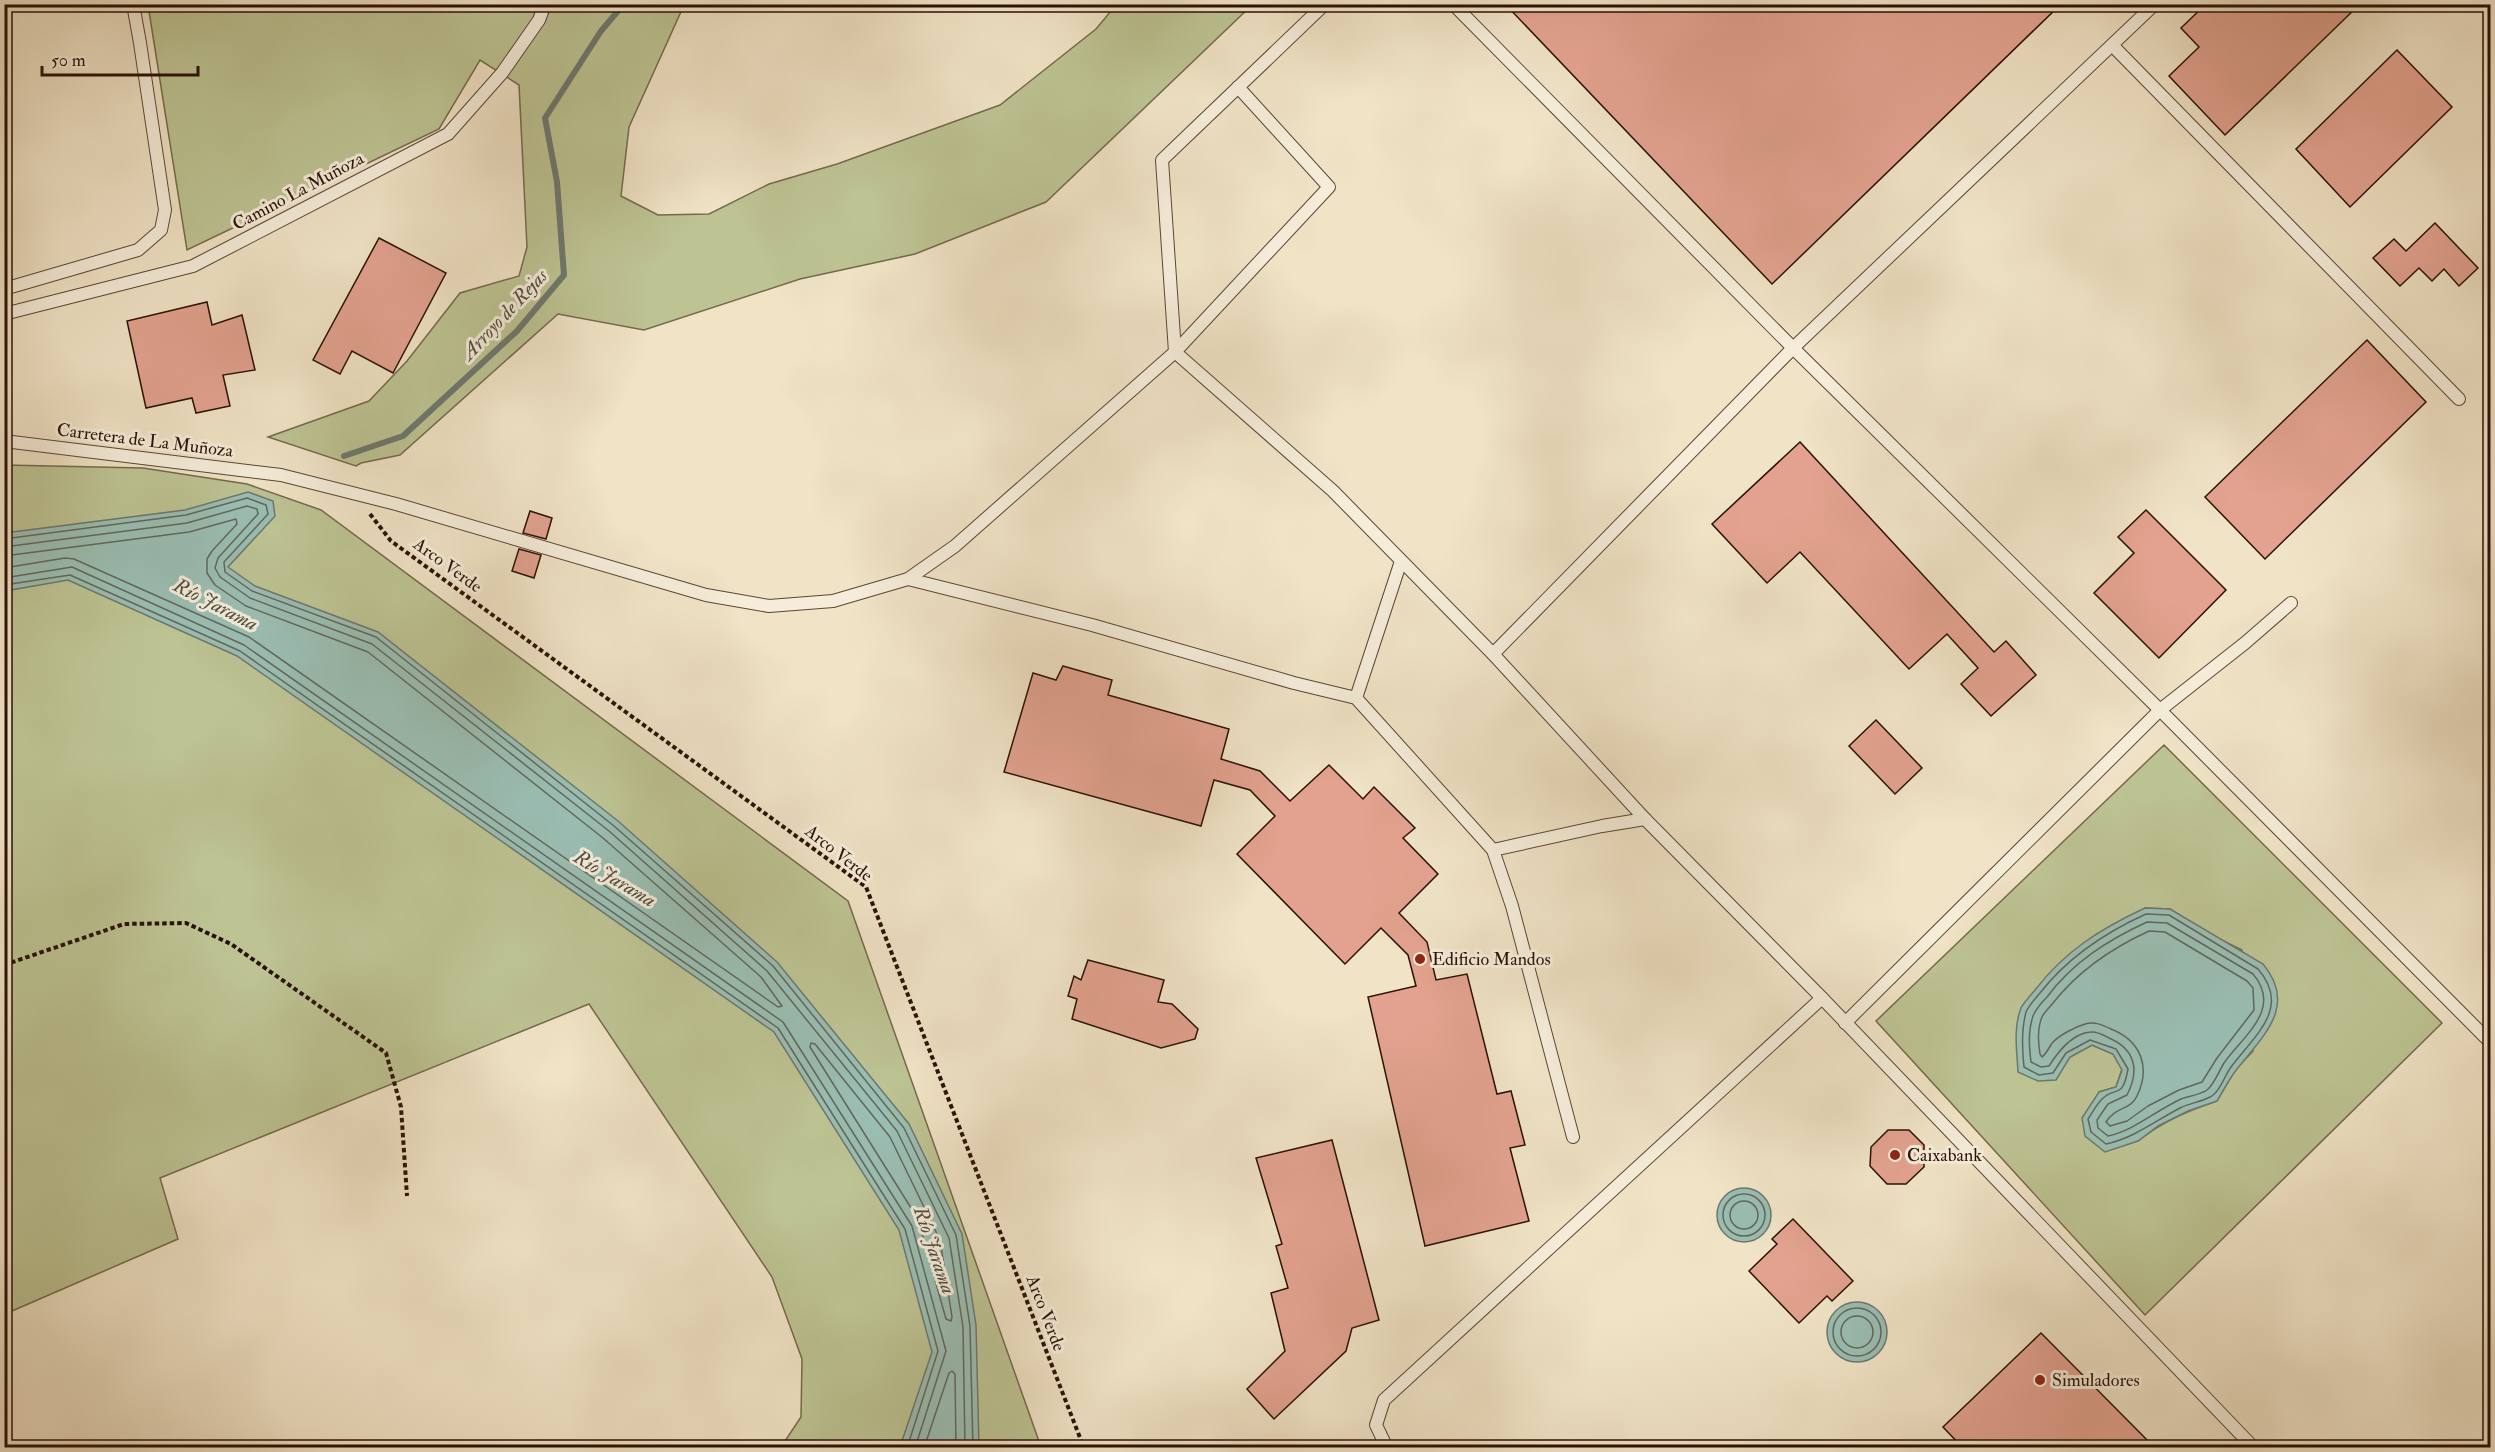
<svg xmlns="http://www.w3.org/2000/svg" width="2495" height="1452" viewBox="0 0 2495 1452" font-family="'IM FELL Double Pica',serif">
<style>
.green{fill:#bdc393;stroke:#746a4c;stroke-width:1.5;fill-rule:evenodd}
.water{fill:#9abeb3;stroke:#6d786e;stroke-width:1.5}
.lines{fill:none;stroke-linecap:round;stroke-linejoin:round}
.shore{stroke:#62675c;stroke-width:1.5}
.stream{stroke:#6d786e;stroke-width:6}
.building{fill:#e2a28f;stroke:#2a1006;stroke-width:1.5}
.service-casing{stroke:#5c4536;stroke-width:14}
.path{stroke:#2a1006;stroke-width:4;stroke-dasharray:4.5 3;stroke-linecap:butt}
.service{stroke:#f5edda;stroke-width:12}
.poi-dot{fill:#8f2418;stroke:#f5edda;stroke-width:2}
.labels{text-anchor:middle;stroke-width:6;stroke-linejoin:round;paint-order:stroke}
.street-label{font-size:18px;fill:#2a1006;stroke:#f5edda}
.poi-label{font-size:18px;fill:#2a1006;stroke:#f5edda;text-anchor:start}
.water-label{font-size:20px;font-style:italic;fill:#514d43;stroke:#f5edda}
</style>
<rect width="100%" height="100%" fill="#f0e3c6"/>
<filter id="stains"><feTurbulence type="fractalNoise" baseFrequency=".00333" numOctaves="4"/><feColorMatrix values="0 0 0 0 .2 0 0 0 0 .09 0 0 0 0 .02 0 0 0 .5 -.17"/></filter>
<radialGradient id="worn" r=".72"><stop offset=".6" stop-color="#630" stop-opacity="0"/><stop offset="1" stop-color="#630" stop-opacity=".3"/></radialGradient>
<g class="green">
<polygon points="148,5 684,5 629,127 621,196 658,215 709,214 769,184 837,164 1000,105 1096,29 1116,5 1252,5 1046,202 915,254 800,279 644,330 558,314 400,455 361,463 356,466 268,437 369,401 407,361 460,293 519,276 527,247 519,85 480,60 439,129 187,250"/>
<polygon points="5,465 143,468 247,484 321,510 848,901 1041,1447 781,1447 801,1417 802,1359 772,1277 589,1004 160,1178 178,1239 5,1314"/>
<path d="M2164 745 2442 1023 2145 1315 1876 1021ZM2145 908 2170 909 2209 934 2242 950 2253 1051 2235 1070 2217 1101C2187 1111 2162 1122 2138 1141L2099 1092 2116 1087 2122 1069 2113 1054 2092 1045 2070 1057Z"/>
</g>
<g class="water">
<polygon points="248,492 273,501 275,516 228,567 255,586 378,632 618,821 777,962 909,1124 962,1234 976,1325 979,1447 900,1447 932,1352 899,1230 774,1032 237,656 68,580 5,591 5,533 185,510"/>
<path d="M2145 908 2170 909 2263 964C2298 1006 2263 1036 2237 1069 2229 1079 2223 1091 2217 1101L2188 1111 2158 1126 2138 1141 2105 1152 2085 1136 2082 1118 2099 1092 2116 1087 2122 1070 2113 1054 2092 1045 2070 1057 2056 1080 2038 1081 2018 1072C2017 1051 2013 1028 2021 1008 2024 1002 2031 995 2035 990 2065 951 2100 929 2145 908Z"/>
<circle cx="1744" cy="1215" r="27"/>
<circle cx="1857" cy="1332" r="30"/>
</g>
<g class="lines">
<g class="shore">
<polyline points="4,539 186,515 247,498 266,505 268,514 224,562 225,572 252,591 376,637 614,826 773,966 904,1128 956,1235 970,1326 973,1448"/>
<polyline points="4,547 187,523 247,506 257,509 258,514 218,558 215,568 220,577 250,598 372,644 609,831 767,971 897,1131 949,1238 963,1327 965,1448"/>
<polyline points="4,556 189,532 236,519 237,524 212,551 207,559 207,573 215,585 246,606 368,652 603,838 761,977 782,1006 778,1007 249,637 74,559 65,558 4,568"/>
<polyline points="4,578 72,567 244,645 783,1022 912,1226 946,1351 915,1448"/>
<polyline points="4,585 70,575 240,651 778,1028 905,1229 938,1351 907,1448"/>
<path d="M2146 914 2169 915 2258 969C2292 1008 2254 1036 2231 1067 2225 1075 2220 1092 2210 1097 2201 1102 2190 1103 2180 1108 2155 1121 2134 1138 2106 1144L2091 1132 2088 1119C2092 1113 2097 1104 2102 1099 2116 1085 2122 1101 2128 1069L2116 1049 2090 1040 2066 1053 2053 1073 2039 1075 2024 1067C2022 1049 2021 1031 2026 1012 2029 1005 2035 999 2040 993 2068 957 2104 933 2146 914Z"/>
<path d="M2147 922 2167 923 2253 974C2283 1009 2243 1036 2224 1063 2219 1071 2214 1085 2207 1090 2200 1095 2189 1096 2181 1099 2155 1111 2135 1130 2108 1136L2098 1128 2097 1120 2108 1104 2127 1095C2140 1070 2135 1049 2109 1038 2103 1035 2097 1031 2091 1032 2072 1033 2058 1052 2049 1066L2041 1067 2031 1062C2029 1046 2028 1031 2033 1016 2036 1009 2042 1002 2047 997 2073 962 2108 940 2147 922Z"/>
<path d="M2149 931 2165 932 2247 981 2253 988 2254 1010 2217 1058 2202 1082 2179 1090 2148 1106 2127 1121 2110 1126 2106 1122C2116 1106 2130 1111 2137 1096 2151 1067 2141 1041 2111 1029 2103 1025 2094 1021 2085 1024 2075 1027 2060 1035 2053 1042 2049 1047 2047 1053 2042 1057L2040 1054C2038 1042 2037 1029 2042 1017 2044 1012 2050 1007 2053 1003 2079 970 2112 948 2149 931Z"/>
<polygon points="811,1043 815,1044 890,1137 940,1240 952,1317 951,1321 946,1319 918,1219 810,1047"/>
<circle cx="1744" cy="1215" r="21"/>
<circle cx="1744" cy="1215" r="14"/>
<circle cx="1857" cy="1332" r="24"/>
<circle cx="1857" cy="1332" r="16"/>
<polyline points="924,1448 949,1373 952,1371 955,1374 956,1448"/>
</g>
<polyline class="stream" points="344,456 403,436 517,331 564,275 557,182 545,118 601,31 624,4"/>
</g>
<g class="building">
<polygon points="1505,4 2061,4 1772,284"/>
<polygon points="2206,4 2360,4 2225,135 2169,76 2199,47 2181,28"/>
<polygon points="2397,50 2452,107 2350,207 2296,149"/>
<polygon points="2435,223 2478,268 2459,286 2444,269 2432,281 2419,268 2400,286 2373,258 2394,239 2406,251"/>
<polygon points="379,238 446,273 393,373 352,351 340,374 313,360"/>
<polygon points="207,302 212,325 242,315 255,370 223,375 230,406 196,413 192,398 146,408 127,321"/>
<polygon points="2367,340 2426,402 2265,559 2205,497"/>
<polygon points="1800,442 1994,652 2006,641 2036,675 1991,716 1961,684 1978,668 1947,634 1909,669 1800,552 1767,583 1712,524"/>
<polygon points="2146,510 2226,590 2159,658 2094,593 2134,553 2118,537"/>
<polygon points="530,511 552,518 546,539 523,533"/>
<polygon points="519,549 541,555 534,578 512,571"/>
<polygon points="1063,666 1112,680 1108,695 1229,729 1221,759 1260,771 1290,801 1329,765 1363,799 1374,787 1415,828 1403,838 1438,874 1399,913 1427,942 1436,980 1467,974 1497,1094 1511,1091 1525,1145 1510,1148 1529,1221 1425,1246 1368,997 1416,986 1408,955 1381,928 1345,964 1237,854 1275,816 1250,790 1214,780 1201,826 1004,772 1033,673 1056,680"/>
<polygon points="1876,720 1922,768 1895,794 1849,746"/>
<polygon points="1088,960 1164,980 1158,1002 1172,1004 1198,1029 1195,1039 1161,1048 1072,1019 1077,999 1068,996 1074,976 1081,980"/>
<polygon points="1888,1130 1909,1130 1924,1145 1924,1167 1906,1184 1887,1184 1870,1166 1871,1147"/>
<polygon points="1332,1140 1379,1320 1352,1328 1346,1351 1274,1419 1247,1389 1285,1351 1271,1293 1288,1288 1276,1246 1282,1244 1256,1158"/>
<polygon points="1793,1219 1853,1281 1832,1301 1827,1296 1799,1323 1749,1271 1777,1244 1772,1239"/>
<polygon points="2041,1333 2155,1448 1963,1448 1943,1427"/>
</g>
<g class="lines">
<g class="service-casing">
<g id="service">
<polyline points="1325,4 1162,160 1175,352 1333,491 1493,654 1645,819 1822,998 2254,1448"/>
<polyline points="1453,4 1793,348 2160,710 2490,1042"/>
<polyline points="2112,45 2459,399"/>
<polyline points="4,289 138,250 161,230 165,210 140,43 133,4"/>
<polyline points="4,314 193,266 448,134 502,73 539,20 545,4"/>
<polyline points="4,441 281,475 396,504 706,595 769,606 833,601 908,579 955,546 1175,352 1329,187 1238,87"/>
<polyline points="908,579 1092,625 1294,683 1356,698 1493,850 1512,906 1573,1137"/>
<polyline points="1493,654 1793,348 2155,4"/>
<polyline points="1356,698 1401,561"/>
<polyline points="1493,850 1602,826 1645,819"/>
<polyline points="1845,1023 2160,710 2245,643 2291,603"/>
<polyline points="1387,1448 1376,1425 1384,1400 1822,998"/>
</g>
</g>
<g class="path">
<polyline points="370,514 391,541 866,887 1084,1448"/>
<polyline points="4,965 124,924 186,923 231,944 386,1053 401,1107 407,1196"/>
</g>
<use href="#service" class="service"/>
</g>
<g class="poi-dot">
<circle cx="1420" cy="959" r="6"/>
<circle cx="1895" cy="1155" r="6"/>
<circle cx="2040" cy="1380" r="6"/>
</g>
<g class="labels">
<g class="street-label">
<text transform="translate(298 191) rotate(-28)" y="6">Camino La Muñoza</text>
<text transform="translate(145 440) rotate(7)" y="6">Carretera de La Muñoza</text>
<text transform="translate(448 565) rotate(36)" y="6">Arco Verde</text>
<text transform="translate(839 853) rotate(38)" y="6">Arco Verde</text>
<text transform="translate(1046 1313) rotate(69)" y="6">Arco Verde</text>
</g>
<g class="poi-label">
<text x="1432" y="965">Edificio Mandos</text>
<text x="1907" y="1161">Caixabank</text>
<text x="2052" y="1386">Simuladores</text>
</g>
<g class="water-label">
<text transform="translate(504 314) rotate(-47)" y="7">Arroyo de Rejas</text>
<text transform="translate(216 604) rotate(27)" y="7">Río Jarama</text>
<text transform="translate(615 878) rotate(31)" y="7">Río Jarama</text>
<text transform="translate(935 1250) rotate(71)" y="7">Río Jarama</text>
</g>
</g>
<rect width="2495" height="1452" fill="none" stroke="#f0e3c6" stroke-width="24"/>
<rect x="6" y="6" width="2483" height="1440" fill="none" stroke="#2a1006" stroke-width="3"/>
<rect x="12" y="12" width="2471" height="1428" fill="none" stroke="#2a1006" stroke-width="1.5"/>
<path d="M42 66v9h156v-9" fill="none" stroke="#2a1006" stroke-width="3"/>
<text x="51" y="66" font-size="18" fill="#2a1006" stroke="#f5edda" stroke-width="4.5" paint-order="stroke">50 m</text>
<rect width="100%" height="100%" filter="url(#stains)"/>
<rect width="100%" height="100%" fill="url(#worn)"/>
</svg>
